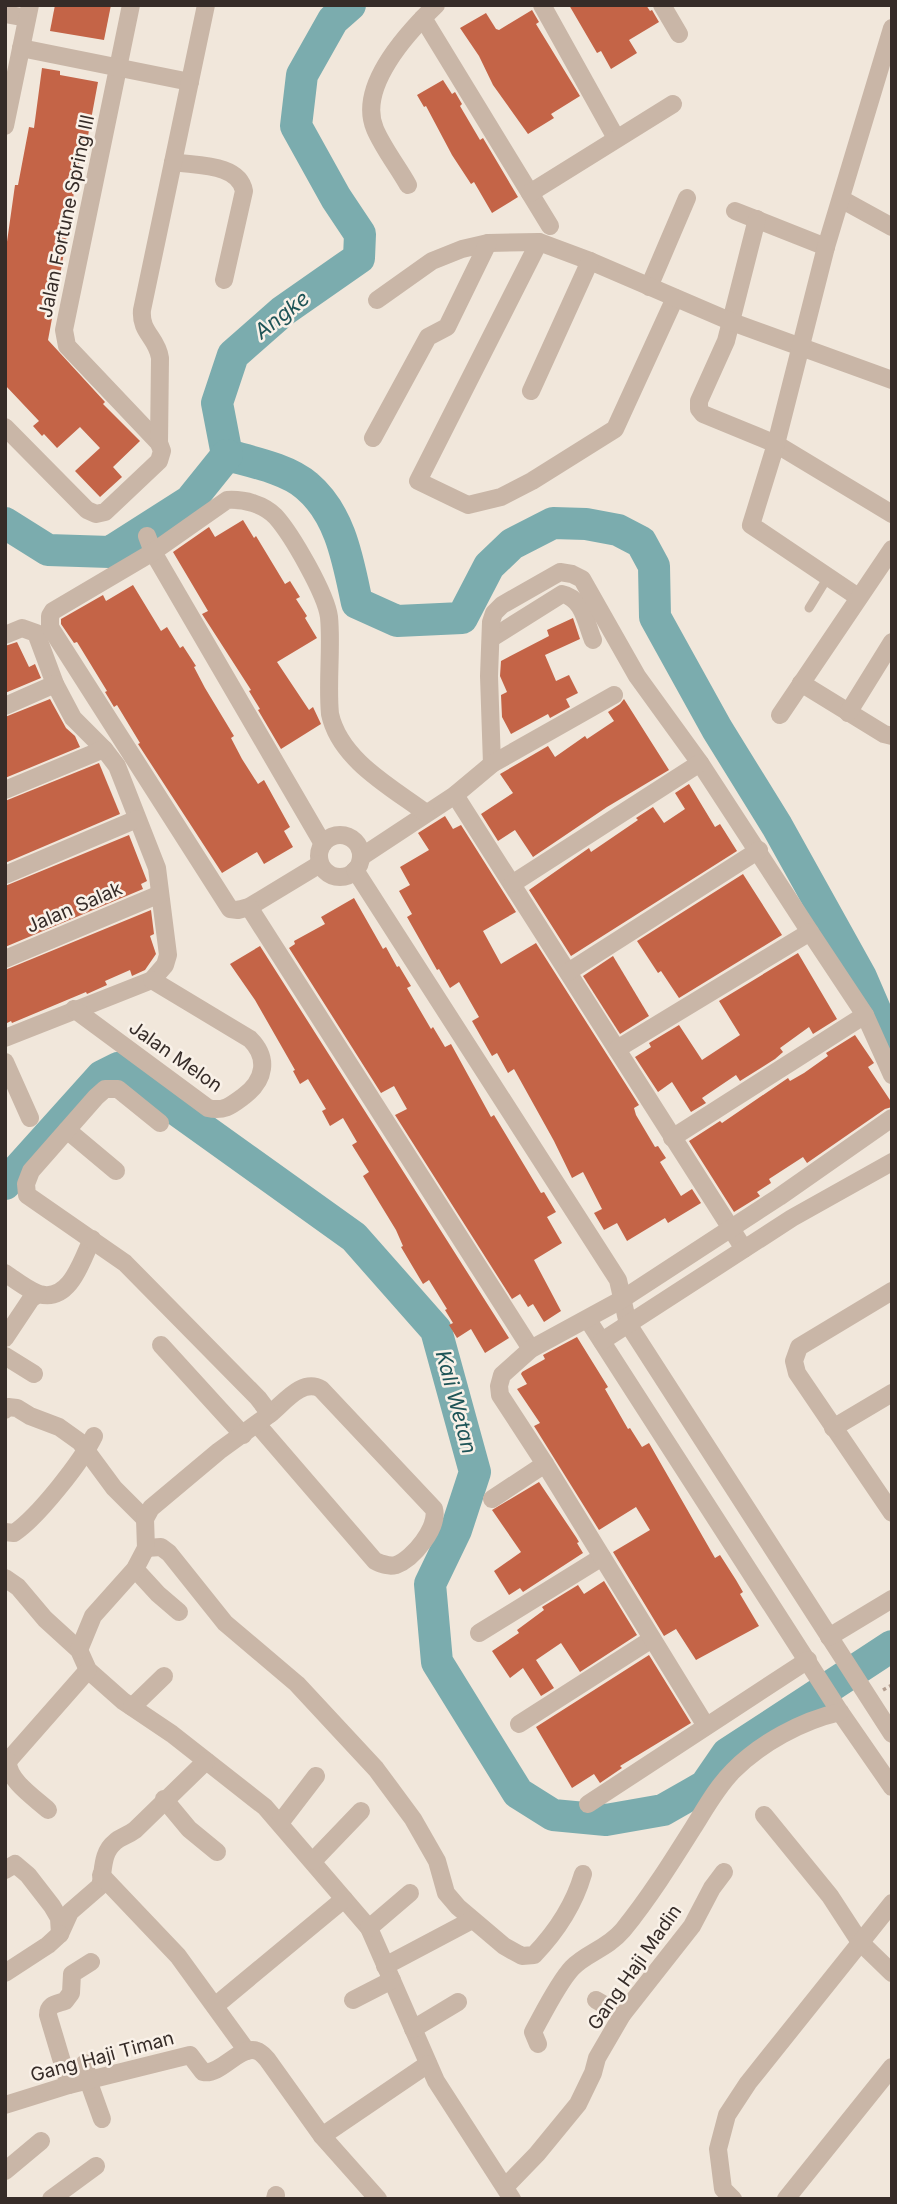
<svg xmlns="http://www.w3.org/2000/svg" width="897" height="2204" viewBox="0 0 897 2204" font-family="Inter,sans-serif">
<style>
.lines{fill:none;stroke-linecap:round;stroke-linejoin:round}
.river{stroke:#7bacae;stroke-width:32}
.building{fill:#c46447}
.path{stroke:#b5a092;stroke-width:3.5;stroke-dasharray:3.5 3.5;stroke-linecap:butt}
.lane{stroke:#c9b6a7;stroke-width:9}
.street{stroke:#c9b6a7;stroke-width:18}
.labels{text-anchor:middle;stroke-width:5;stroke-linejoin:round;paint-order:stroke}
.street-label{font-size:19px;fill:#362c28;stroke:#f9f1e8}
.water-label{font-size:21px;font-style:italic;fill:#1e5457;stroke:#f9f1e8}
</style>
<rect width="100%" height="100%" fill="#f1e7db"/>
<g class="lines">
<g class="river">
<path d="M350 5 333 20 302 75 296 126 336 198 360 234 359 258 283 311 233 355 217 403 227 455C252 462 288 469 307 486 341 515 348 561 357 603L397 621 462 618 489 566 512 544 553 523 586 524 618 530 641 542 654 566 655 617 717 729 777 826 861 977 892 1049"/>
<polyline points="5,523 48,550 110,552 190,501 227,455"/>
<polyline points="5,1184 102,1076 118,1068 354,1237 436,1330 475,1472 456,1530 430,1584 437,1662 518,1793 553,1815 606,1820 663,1810 705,1786 727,1754 892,1646"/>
</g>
</g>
<g class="building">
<polygon points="55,5 111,5 104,40 50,31"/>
<polygon points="569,5 646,5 650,11 652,10 659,22 629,40 637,53 611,69 601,51 597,53"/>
<polygon points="532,10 539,22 536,24 580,96 551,114 554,118 528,134 493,85 479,56 460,28 486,13 496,29 499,30"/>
<polygon points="42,68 60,71 60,75 98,82 85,152 81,151 60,276 56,276 49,312 53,313 48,340 105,402 103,404 140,441 113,467 122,477 100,497 75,471 100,448 80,427 57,448 44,434 42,436 33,426 39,421 5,385 5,256 15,185 18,185 29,127 34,128"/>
<polygon points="443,80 452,94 455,92 462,104 460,106 480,140 483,138 518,197 492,213 474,182 471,184 452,155 426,106 424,107 417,95"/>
<polygon points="243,520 254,538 256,536 285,584 290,581 300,597 296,599 307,616 305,618 317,638 277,662 309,710 313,707 321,724 281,749 258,710 260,709 249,691 251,690 202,614 208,611 173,552 209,527 215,537"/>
<polygon points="133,585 161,631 167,627 180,648 183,646 196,666 194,667 205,688 234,736 231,738 242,759 258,784 264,780 290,827 284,831 293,847 264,864 257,852 222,873 138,744 140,743 117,705 114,707 105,692 107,691 77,642 74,643 61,624 61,619 103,595 106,601"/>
<polygon points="573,618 580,639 545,655 556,681 569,675 578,693 566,699 570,707 550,718 548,714 511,734 502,717 501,695 507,692 500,676 501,661 549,636 547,630"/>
<polygon points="17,642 29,667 35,664 41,678 5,693 5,646"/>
<polygon points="50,699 66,728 75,736 80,747 5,778 5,717"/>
<polygon points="624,699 669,770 607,807 533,857 515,830 498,841 481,814 513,793 500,774 548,746 555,757 585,736 587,739 614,721 608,712 620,704"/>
<polygon points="99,763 120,814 5,863 5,801"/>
<polygon points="689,784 715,827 720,824 737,851 571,956 529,890 589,848 591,852 638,820 636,818 653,807 664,823 685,809 675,793"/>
<polygon points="445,816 453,829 461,825 516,912 483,931 501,964 536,943 639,1105 634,1108 636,1115 655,1147 658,1146 666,1158 660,1162 681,1196 692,1189 701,1203 668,1223 665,1218 627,1241 617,1223 604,1230 594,1213 602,1209 583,1172 572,1178 554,1141 514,1069 508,1073 497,1053 492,1056 472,1021 479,1017 459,982 450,988 439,969 437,970 407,917 412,914 399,891 410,885 400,867 429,850 418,833"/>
<polygon points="129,835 147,881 141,884 143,889 5,947 5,886"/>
<polygon points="743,874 782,935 679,998 661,971 658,973 637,941"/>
<polygon points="354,898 383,949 386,947 397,967 399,966 411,986 407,988 431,1029 433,1027 445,1047 451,1044 491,1117 494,1115 541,1193 544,1192 556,1212 547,1217 562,1243 534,1260 561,1311 544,1322 533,1304 528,1307 520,1294 512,1299 395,1115 407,1109 394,1086 381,1093 289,948 295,944 294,941 325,924 321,917"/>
<polygon points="151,910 154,934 150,936 156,954 145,970 132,976 130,970 105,981 107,985 87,994 86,992 12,1023 11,1021 5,1024 5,970"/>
<polygon points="260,946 509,1338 485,1353 471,1329 457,1338 449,1325 453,1323 445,1310 447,1309 429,1280 423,1284 401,1247 403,1246 396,1230 363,1176 369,1172 352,1145 357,1142 343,1118 330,1126 322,1111 326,1109 308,1079 300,1084 293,1071 295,1070 255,1000 230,964"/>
<polygon points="798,953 837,1019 813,1034 809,1027 780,1048 783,1052 775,1059 740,1081 736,1075 702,1098 706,1103 691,1112 672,1082 658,1092 635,1057 651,1047 649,1043 679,1025 702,1060 740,1035 719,1001"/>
<polygon points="613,956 649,1016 620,1034 583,976"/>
<polygon points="855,1035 874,1063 868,1067 892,1103 892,1107 885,1109 807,1163 803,1157 769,1179 771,1183 757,1192 760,1196 734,1212 689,1141 720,1121 722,1123 788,1078 790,1081 804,1073 828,1056 826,1053"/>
<polygon points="577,1337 608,1387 605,1389 628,1429 630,1428 642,1447 649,1443 715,1558 720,1555 736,1580 743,1592 740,1594 759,1626 696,1660 676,1629 664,1636 613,1552 650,1530 636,1507 599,1530 534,1426 540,1423 517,1389 527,1384 521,1374 522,1372 545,1359 543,1355"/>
<polygon points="539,1482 576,1537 579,1542 577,1543 583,1553 523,1592 520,1588 509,1595 494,1571 521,1552 492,1510"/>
<polygon points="604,1581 637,1635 580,1672 561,1643 536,1660 554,1688 541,1696 523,1668 510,1678 492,1651 519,1633 517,1630 544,1610 542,1607 578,1585 584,1594"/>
<polygon points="649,1655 691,1723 620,1766 622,1768 600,1783 594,1774 572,1788 536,1727"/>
</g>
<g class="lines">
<polyline class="path" points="883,1690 892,1685"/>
<polyline class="lane" points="809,608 828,577"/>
<g class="street">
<polyline points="131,5 64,330 67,346 159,443"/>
<polyline points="542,5 616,138"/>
<polyline points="662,5 679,34"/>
<polyline points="5,14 27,18"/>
<polyline points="423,18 550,226"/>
<polyline points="21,48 190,82"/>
<polyline points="5,126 30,5"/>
<path d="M173 162C196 166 239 163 244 191L224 280"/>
<path d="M408 185C398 167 383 148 375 129 357 87 408 32 436 5"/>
<polyline points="530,193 673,104"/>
<polyline points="841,199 892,227"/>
<polyline points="735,211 826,247"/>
<polyline points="757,219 726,341 699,401 699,409 703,414 776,444 892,514"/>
<polyline points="539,242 418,481 468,505 501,497 532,481 615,429 675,298"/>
<polyline points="649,287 687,198"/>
<polyline points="377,300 432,261 462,249 488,243 539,242 590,261 732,322 892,380"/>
<polyline points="531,391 590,261"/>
<path d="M5 427 87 510 96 514 105 512 159 461 162 451 159 443 160 358C157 337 140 333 142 310L206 5"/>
<polyline points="373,438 428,337 447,327 488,243"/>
<polyline points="147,536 153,552 323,844"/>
<polyline points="858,597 751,525 776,444 826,247 892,28"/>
<polyline points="5,635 22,628 36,633 55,684 73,718 104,749 117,766 157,868 168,955 165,965 152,980 5,1038"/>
<path d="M492 638 562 594C583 598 586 623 593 640"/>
<polyline points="801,683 884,734 892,736"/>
<polyline points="5,706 55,684"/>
<polyline points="848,713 892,642"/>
<polyline points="780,715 892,549"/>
<polyline points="492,764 489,676 491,622 494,613 502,605 560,572 572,574 582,579 637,676 700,763 810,932"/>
<polyline points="5,790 104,749"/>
<polyline points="455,795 744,1249"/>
<circle cx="340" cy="856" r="21"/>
<polyline points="361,857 455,795 492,764 614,695"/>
<path d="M320 864 249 907 238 910 230 909 50 627V616L53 611 153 552 227 500C244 499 264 504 276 517 292 535 326 594 329 617 332 647 327 682 330 714 340 760 391 787 426 813"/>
<polyline points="355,870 618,1280 628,1324 892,1734"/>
<polyline points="5,875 137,819"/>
<polyline points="512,884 700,763"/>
<polyline points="249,907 531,1349"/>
<polyline points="5,959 160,894"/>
<polyline points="568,972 759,850"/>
<path d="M74 1009 208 1108C224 1112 232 1105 244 1096 265 1080 269 1058 250 1039L152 980"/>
<polyline points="617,1049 810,932 865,1015 892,1075"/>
<polyline points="5,1062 30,1118"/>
<polyline points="67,1130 116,1171"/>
<polyline points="672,1138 865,1015"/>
<path d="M5 1273C15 1280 28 1290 39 1294 70 1303 82 1260 92 1239"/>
<polyline points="892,1291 799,1347 794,1361 797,1373 892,1513"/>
<polyline points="588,1320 840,1712 892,1787"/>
<polyline points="5,1338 31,1299 38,1294"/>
<polyline points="602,1341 792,1218 892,1162"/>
<polyline points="161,1345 243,1435"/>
<polyline points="5,1356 34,1374"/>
<polyline points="5,1410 8,1407 17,1408 30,1416 59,1427 80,1442 114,1488 145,1519"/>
<path d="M257 1424 375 1561C382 1564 388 1567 396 1565 413 1559 439 1527 434 1509L321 1389C302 1378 284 1403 270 1414"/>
<polyline points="833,1428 892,1393"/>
<polyline points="492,1499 545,1464"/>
<path d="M5 1532 14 1533C38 1517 82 1461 94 1436"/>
<path d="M146 1548 161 1547 169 1553 225 1623 297 1684 376 1769 413 1819 437 1861 446 1893 458 1907 504 1946 522 1956 534 1955C556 1932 574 1905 583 1874"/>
<polyline points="135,1569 158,1594 179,1612"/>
<polyline points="5,1578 18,1587 45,1619 79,1650 88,1670 123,1701 172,1734 265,1807 369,1928 436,2081 512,2199"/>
<polyline points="479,1633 602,1557"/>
<polyline points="829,1637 892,1599"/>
<polyline points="79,1650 93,1616 135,1569 146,1548 145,1519 151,1508 219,1451 270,1414 258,1398 125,1263 27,1195 26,1184 31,1171 96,1097 105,1089 118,1089 160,1123"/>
<polyline points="132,1707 164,1676"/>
<polyline points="519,1724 652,1639"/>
<polyline points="706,1726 545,1464 500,1395 499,1386 502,1375 531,1349 621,1300 779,1197 892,1118"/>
<polyline points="8,1761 88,1670"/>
<path d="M8 1761C7 1780 35 1798 48 1810"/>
<polyline points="164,1799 189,1829 217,1852"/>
<polyline points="588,1804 808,1660"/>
<polyline points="764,1815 830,1896 860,1942 892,1973"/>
<polyline points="280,1823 316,1776"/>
<polyline points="313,1861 361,1811"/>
<path d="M5 1870 15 1864 28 1875 52 1906 59 1918 60 1934 70 1912 100 1886C104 1872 101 1853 115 1842 120 1837 127 1836 135 1830L206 1761"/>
<polyline points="101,1875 178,1956 247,2051"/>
<polyline points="369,1928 410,1893"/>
<polyline points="385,1966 472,1920"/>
<polyline points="5,1973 48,1945 60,1934"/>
<polyline points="353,2000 392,1980"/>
<polyline points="596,2000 622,2015"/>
<polyline points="215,2006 344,1899"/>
<polyline points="413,2029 458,2002"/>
<path d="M538 2044 533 2032C543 2014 558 1983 572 1968 586 1953 607 1949 623 1930 649 1898 671 1863 693 1828 705 1809 717 1787 733 1771 761 1743 801 1721 840 1712"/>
<polyline points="85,2063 88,2080 102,2119"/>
<path d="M69 2085 48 2015C48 2004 56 2004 65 2001L71 1993 72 1974 91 1962"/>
<path d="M5 2105 69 2085 190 2055 203 2072C221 2076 240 2044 257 2051 261 2052 264 2056 267 2059L322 2136 378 2199"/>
<polyline points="322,2136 428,2064"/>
<polyline points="5,2171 41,2141"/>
<polyline points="506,2186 537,2154 578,2104 593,2073 597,2058 622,2015 692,1926 712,1888 724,1872"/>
<polyline points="51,2199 96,2166"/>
<polyline points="275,2199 276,2195"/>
<polyline points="733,2199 723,2189 718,2149 727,2115 748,2083 892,1903"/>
<polyline points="786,2199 892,2067"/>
</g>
</g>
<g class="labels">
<g class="street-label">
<text transform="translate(66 216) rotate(-78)" y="7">Jalan Fortune Spring III</text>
<text transform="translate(74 907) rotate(-23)" y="7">Jalan Salak</text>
<text transform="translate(176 1056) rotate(35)" y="7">Jalan Melon</text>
<text transform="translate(634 1967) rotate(-55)" y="7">Gang Haji Madin</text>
<text transform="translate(102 2056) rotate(-15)" y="7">Gang Haji Timan</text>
</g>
<g class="water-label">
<text transform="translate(282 315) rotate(-38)" y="7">Angke</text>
<text transform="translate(456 1402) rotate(75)" y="7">Kali Wetan</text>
</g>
</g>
<rect width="897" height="2204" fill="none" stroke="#362c28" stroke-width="14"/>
</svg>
